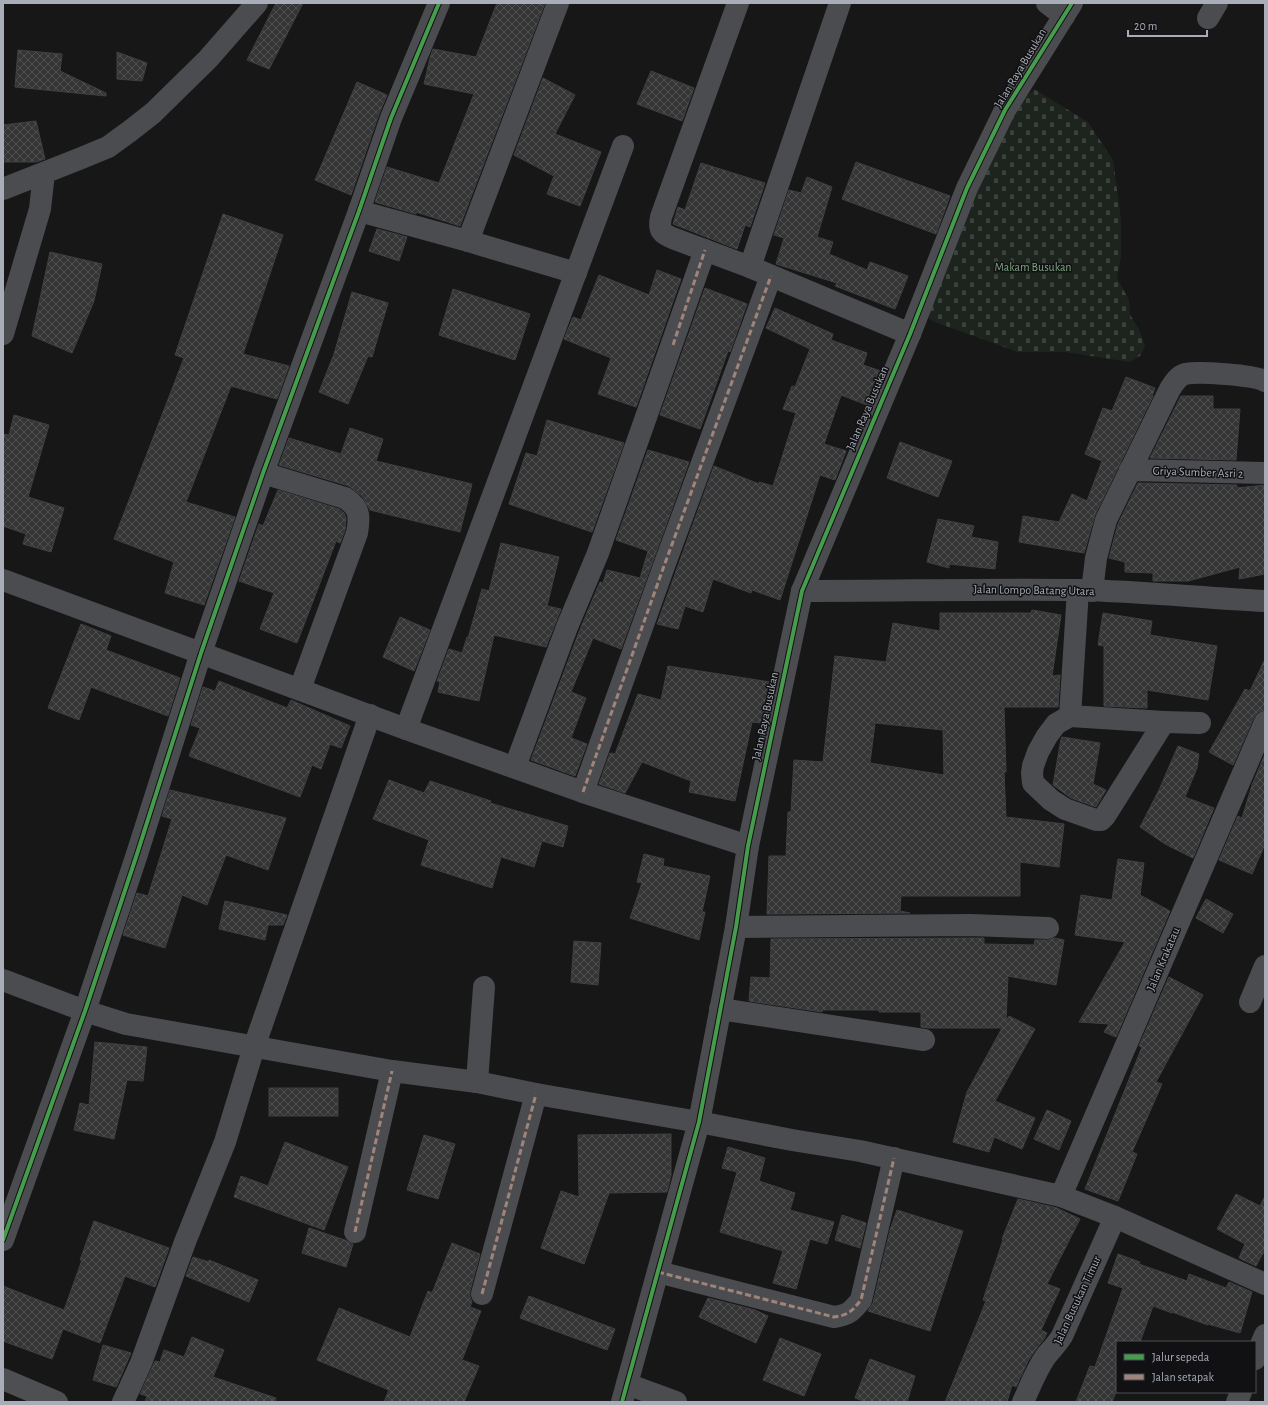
<svg xmlns="http://www.w3.org/2000/svg" width="1268" height="1405" viewBox="0 0 1268 1405" font-family="'Alegreya Sans',sans-serif">
<style>
.cemetery{fill:url(#cemetery-stones)}
.building{fill:url(#building-cross-hatch);stroke:#3f4043;fill-rule:evenodd}
.lines{fill:none;stroke-linecap:round;stroke-linejoin:round}
.minor{stroke:#4b4c50;stroke-width:22}
.major{stroke:#4d4f52;stroke-width:22}
.quiet{stroke:#a18479;stroke-width:3;stroke-dasharray:6 3;stroke-linecap:butt}
.cycleway-casing{stroke:#111113;stroke-width:6}
.cycleway{stroke:#469c4c;stroke-width:4}
.labels{text-anchor:middle;stroke-width:3;stroke-linejoin:round;paint-order:stroke}
.street-label{font-size:12px;fill:#a8adb8;stroke:#111113}
.park-label{font-size:12px;fill:#7fa381;stroke:#111113}
</style>
<defs>
<pattern id="cemetery-stones" width="16" height="16" patternUnits="userSpaceOnUse"><rect width="16" height="16" fill="#1d241e"/><path d="M2 7V4a2 2 0 0 1 4 0v3zM10 15v-3a2 2 0 0 1 4 0v3z" fill="#3b413d"/></pattern>
<pattern id="building-cross-hatch" width="8" height="8" patternUnits="userSpaceOnUse"><rect width="8" height="8" fill="#353536"/><path d="M0 0l8 8M0 8l8-8" fill="none" stroke="#4f5051"/></pattern>
</defs>
<rect width="100%" height="100%" fill="#171717"/>
<polygon class="cemetery" points="1034,89 1088,122 1113,160 1121,220 1121,257 1117,278 1129,300 1130,315 1139,329 1145,346 1140,356 1130,362 1065,352 1018,352 932,321 926,314 956,230 1017,106"/>
<g class="building">
<polygon points="276,3 303,3 269,69 247,60"/>
<polygon points="497,3 545,3 460,226 416,212 416,214 375,202 387,167 439,183 474,94 424,84 430,58 433,49 476,57"/>
<polygon points="18,50 62,54 60,71 106,93 106,96 15,87"/>
<polygon points="117,52 147,63 142,81 117,79"/>
<polygon points="651,71 694,88 682,121 637,104"/>
<polygon points="543,78 575,95 555,134 601,152 580,206 547,194 554,176 514,155"/>
<polygon points="357,82 387,95 379,114 351,195 315,180"/>
<polygon points="36,121 45,159 36,162 3,162 3,125"/>
<polygon points="856,162 950,196 936,234 842,199"/>
<polygon points="701,163 765,183 750,227 745,225 737,249 673,224 678,207 685,210"/>
<polygon points="807,177 832,187 817,237 833,242 829,254 867,270 870,262 908,276 895,309 835,286 837,283 776,264 784,238 774,235 789,190 801,193"/>
<polygon points="223,214 283,235 243,354 289,366 277,399 231,386 186,502 235,517 204,605 165,593 174,562 114,539 184,358 175,355"/>
<polygon points="377,229 407,237 399,261 369,251"/>
<polygon points="50,252 102,264 94,301 72,353 32,336"/>
<polygon points="657,270 681,279 636,407 598,394 611,358 564,339 573,317 581,320 599,275 649,295"/>
<polygon points="705,288 747,304 730,352 728,351 700,429 660,415"/>
<polygon points="453,289 530,314 515,360 439,335"/>
<polygon points="352,292 388,303 372,357 368,356 348,404 319,392 334,354"/>
<polygon points="775,308 833,334 831,340 867,353 863,365 881,371 867,405 841,395 824,444 846,451 835,480 820,475 780,600 752,590 751,593 713,579 703,612 685,606 678,629 657,624 714,466 759,484 759,482 773,486 796,413 783,409 792,386 795,387 810,349 766,328"/>
<polygon points="1126,377 1155,388 1152,396 1153,396 1095,515 1084,553 1019,542 1023,516 1059,522 1072,494 1087,501 1102,461 1085,454 1103,408 1112,411"/>
<polygon points="1181,396 1213,396 1213,409 1240,409 1236,460 1150,458"/>
<polygon points="14,415 49,425 28,497 64,508 51,552 23,544 26,534 3,526 3,434 9,435"/>
<polygon points="547,420 624,443 592,532 509,504 526,453 537,456"/>
<polygon points="350,428 383,439 376,461 472,484 460,532 370,510 362,496 349,486 279,465 289,438 341,454"/>
<polygon points="900,442 952,461 938,497 887,478"/>
<polygon points="648,450 689,462 621,649 593,638 571,692 586,698 571,738 587,744 575,776 531,760 579,632 600,582 603,583 607,570 640,578 648,551 616,540"/>
<polygon points="1138,483 1237,485 1237,488 1265,485 1265,574 1239,579 1240,567 1188,581 1153,581 1153,573 1125,572 1125,562 1109,558 1118,524"/>
<polygon points="278,490 339,509 344,513 346,518 345,530 340,543 336,541 297,643 260,629 274,593 239,581 259,524 263,526"/>
<polygon points="938,519 974,526 971,537 998,542 995,569 949,564 949,568 927,562"/>
<polygon points="501,543 559,557 547,606 561,609 546,647 494,635 479,701 438,692 440,682 437,681 449,649 462,653 467,637 468,638 482,589 489,591"/>
<path d="M1032 610 1061 615 1052 676 1060 675 1058 707H1004L1006 772H1004L1006 817 1064 824 1059 867 1020 862V896H901L900 911 910 913 767 914 769 856H786L788 812H791L794 760 823 762 835 656 886 662 893 623 940 631V613H1031ZM875 723 943 730 944 775 870 763Z"/>
<polygon points="1103,613 1152,621 1150,635 1217,646 1208,700 1147,690 1147,708 1104,706 1104,646 1098,645"/>
<polygon points="400,617 430,630 414,671 383,657"/>
<polygon points="81,624 111,636 106,650 180,678 168,716 91,687 79,720 48,708"/>
<polygon points="1265,659 1265,710 1258,712 1254,717 1233,765 1209,752 1245,689 1250,691"/>
<polygon points="668,666 770,682 761,723 752,722 735,801 689,792 691,781 642,762 625,793 599,784 610,753 615,754 638,694 661,700"/>
<polygon points="219,681 287,708 291,700 350,726 341,748 330,744 321,769 312,765 300,797 189,756 200,728 191,725 203,687 215,691"/>
<polygon points="1062,737 1100,743 1093,784 1106,790 1096,807 1071,798 1053,785 1061,739"/>
<polygon points="1178,746 1199,754 1197,768 1185,797 1214,808 1193,858 1165,844 1140,827 1159,790"/>
<polygon points="1265,754 1265,844 1252,874 1219,860 1238,816 1242,818 1252,785"/>
<polygon points="389,780 424,793 430,781 491,801 490,803 568,826 563,847 542,841 534,867 501,857 492,888 421,865 429,840 373,819"/>
<polygon points="170,790 286,818 268,870 226,855 207,905 182,895 165,948 123,935 137,893 148,896 172,819 162,816"/>
<polygon points="644,854 664,859 663,866 710,876 702,912 705,912 699,940 630,918 642,883 637,882"/>
<polygon points="1118,859 1144,863 1140,895 1170,911 1116,1037 1104,1032 1109,1024 1079,1022 1125,942 1075,935 1081,895 1112,900"/>
<polygon points="1206,899 1233,914 1223,933 1196,918"/>
<polygon points="225,901 287,915 283,925 268,925 265,940 219,929"/>
<polygon points="970,938 984,938 984,944 1034,945 1035,940 1048,940 1055,938 1064,940 1056,985 1008,976 1006,1021 1009,1016 1035,1029 995,1101 1035,1118 1022,1149 994,1137 989,1152 953,1142 967,1092 1002,1028 928,1028 921,1027 921,1012 879,1012 879,1010 822,1010 822,1012 749,1001 751,977 770,978 771,939"/>
<polygon points="574,941 601,943 598,985 571,982"/>
<polygon points="1169,977 1203,995 1156,1082 1162,1084 1132,1152 1137,1154 1118,1201 1085,1189 1142,1047 1139,1046"/>
<polygon points="95,1042 147,1047 143,1081 127,1080 114,1139 74,1130 80,1103 89,1105"/>
<rect x="269" y="1088" width="69" height="28"/>
<polygon points="1047,1110 1071,1121 1059,1150 1034,1139"/>
<polygon points="671,1134 671,1175 667,1192 609,1193 584,1264 541,1248 561,1191 579,1197 578,1135"/>
<polygon points="424,1135 455,1144 438,1199 407,1190"/>
<polygon points="285,1142 348,1167 324,1230 234,1197 241,1176 268,1186"/>
<polygon points="728,1147 765,1158 759,1181 795,1193 790,1210 834,1222 827,1244 810,1239 796,1289 773,1283 783,1251 720,1232 737,1172 722,1168"/>
<polygon points="1236,1194 1260,1206 1265,1196 1265,1254 1263,1253 1256,1266 1239,1258 1245,1244 1217,1229"/>
<polygon points="1018,1199 1057,1208 1080,1219 1047,1284 1060,1289 1041,1330 1047,1333 1044,1339 1036,1349 1028,1361 1016,1387 1012,1385 1007,1402 945,1402 986,1301 983,1300 1003,1240 1002,1239"/>
<polygon points="897,1210 963,1231 930,1331 868,1311 873,1303 890,1230"/>
<polygon points="842,1215 866,1223 860,1248 835,1240"/>
<polygon points="94,1221 169,1248 155,1287 125,1276 100,1343 63,1329 52,1359 3,1341 3,1286 64,1310 82,1260 80,1260"/>
<polygon points="309,1228 345,1240 353,1244 346,1267 302,1253"/>
<polygon points="452,1243 480,1254 470,1291 470,1297 472,1302 470,1307 481,1311 462,1360 479,1366 464,1402 384,1402 389,1390 317,1360 339,1308 410,1337 428,1291 432,1293"/>
<polygon points="1118,1254 1140,1262 1139,1264 1187,1281 1189,1274 1226,1288 1229,1282 1252,1292 1240,1333 1208,1324 1208,1325 1172,1312 1172,1313 1153,1306 1140,1342 1117,1342 1117,1389 1112,1402 1076,1402 1090,1366 1095,1367 1123,1288 1108,1283"/>
<polygon points="193,1257 209,1262 209,1260 258,1280 249,1302 186,1276"/>
<polygon points="529,1296 615,1329 607,1350 520,1318"/>
<polygon points="708,1298 755,1310 768,1316 756,1343 699,1317"/>
<polygon points="192,1337 224,1350 213,1377 276,1398 275,1402 145,1402 147,1396 140,1394 155,1361 160,1362 164,1350 184,1357"/>
<polygon points="780,1338 821,1354 804,1396 763,1380"/>
<polygon points="103,1345 131,1353 116,1387 93,1380"/>
<polygon points="870,1359 915,1376 907,1402 866,1402 855,1398"/>
</g>
<g class="lines">
<g class="minor">
<path d="M738 3 661 217C658 231 662 234 675 239L750 267 910 334"/>
<polyline points="1047,3 1064,16"/>
<polyline points="1208,18 1217,3"/>
<polyline points="3,189 79,159 108,147 130,131 153,113 208,59 257,3"/>
<polyline points="359,211 468,241 576,273"/>
<polyline points="468,241 558,3"/>
<polyline points="750,267 840,3"/>
<polyline points="3,334 40,209 44,173"/>
<polyline points="1130,470 1265,473"/>
<path d="M263 473 345 498C360 508 360 516 357 533L300 689"/>
<polyline points="3,580 406,729 583,792 748,846"/>
<path d="M802 591C894 591 986 589 1077 590 1140 591 1203 598 1265 601"/>
<path d="M1092 591 1096 558 1106 520 1170 389C1174 383 1178 376 1185 374 1198 371 1254 375 1265 381"/>
<polyline points="1070,716 1056,724 1047,736 1038,752 1033,766 1032,773 1033,783 1051,800 1065,809 1096,820 1101,820 1105,816 1164,722 1070,716 1078,590"/>
<polyline points="1164,722 1200,723"/>
<polyline points="406,729 623,146"/>
<polyline points="515,767 567,627 598,553 705,250"/>
<polyline points="583,792 664,566 771,276"/>
<polyline points="736,927 970,925 1048,928"/>
<polyline points="3,980 85,1011 126,1024 392,1071 477,1082 536,1094 699,1122 792,1140 860,1151 1061,1196 1115,1217 1265,1284"/>
<polyline points="1250,1002 1265,966"/>
<polyline points="720,1009 924,1040"/>
<polyline points="477,1082 484,987"/>
<polyline points="1061,1196 1265,722"/>
<polyline points="355,1232 392,1071"/>
<polyline points="3,1240 85,1011 137,854 201,653 263,473 359,211 391,118 439,3"/>
<path d="M658 1272 834 1317C849 1315 852 1311 861 1300L894 1158"/>
<polyline points="482,1294 536,1094"/>
<polyline points="1255,1359 1265,1335"/>
<polyline points="627,1384 676,1402"/>
<polyline points="123,1402 141,1363 185,1242 225,1142 254,1047 370,715"/>
<polyline points="622,1402 699,1122 736,927 748,846 802,591 910,334 967,188 1005,110 1072,3"/>
<path d="M1023 1402C1030 1387 1036 1370 1046 1356 1052 1349 1057 1344 1062 1336L1115 1217"/>
<polyline points="1237,1402 1241,1392"/>
</g>
<polyline class="major" points="3,1379 57,1402"/>
<g class="quiet">
<polyline points="673,345 705,250"/>
<polyline points="583,792 664,566 771,276"/>
<polyline points="355,1232 392,1071"/>
<path d="M658 1272 834 1317C849 1315 852 1311 861 1300L894 1158"/>
<polyline points="482,1294 536,1094"/>
</g>
<g class="cycleway-casing">
<g id="cycleway">
<polyline points="3,1240 85,1011 137,854 201,653 263,473 359,211 391,118 439,3"/>
<polyline points="622,1402 699,1122 736,927 748,846 802,591 910,334 967,188 1005,110 1072,3"/>
</g>
</g>
<use href="#cycleway" class="cycleway"/>
</g>
<g class="labels">
<g class="street-label">
<text transform="translate(1020 68) rotate(-59)" y="4">Jalan Raya Busukan</text>
<text transform="translate(867 408) rotate(-67)" y="4">Jalan Raya Busukan</text>
<text transform="translate(1198 472) rotate(2)" y="4">Griya Sumber Asri 2</text>
<text transform="translate(1034 590) rotate(1)" y="4">Jalan Lompo Batang Utara</text>
<text transform="translate(765 716) rotate(-78)" y="4">Jalan Raya Busukan</text>
<text transform="translate(1163 959) rotate(-67)" y="4">Jalan Krakatau</text>
<text transform="translate(1077 1300) rotate(-65)" y="4">Jalan Busukan Timur</text>
</g>
<g class="park-label">
<text x="1033" y="271">Makam Busukan</text>
</g>
</g>
<rect width="1268" height="1405" fill="none" stroke="#a8adb8" stroke-width="8"/>
<rect x="1116" y="1341" width="140" height="52" fill="#111113" stroke="#4d4f55"/>
<rect x="1124" y="1354" width="20" height="6" fill="#469c4c" stroke="#4d4f55"/>
<text x="1152" y="1361" font-size="12" fill="#a8adb8">Jalur sepeda</text>
<rect x="1124" y="1374" width="20" height="6" fill="#a18479" stroke="#4d4f55"/>
<text x="1152" y="1381" font-size="12" fill="#a8adb8">Jalan setapak</text>
<path d="M1128 30v6h79v-6" fill="none" stroke="#a8adb8" stroke-width="2"/>
<text x="1134" y="30" font-size="12" fill="#a8adb8" stroke="#111113" stroke-width="3" paint-order="stroke">20 m</text>
</svg>
